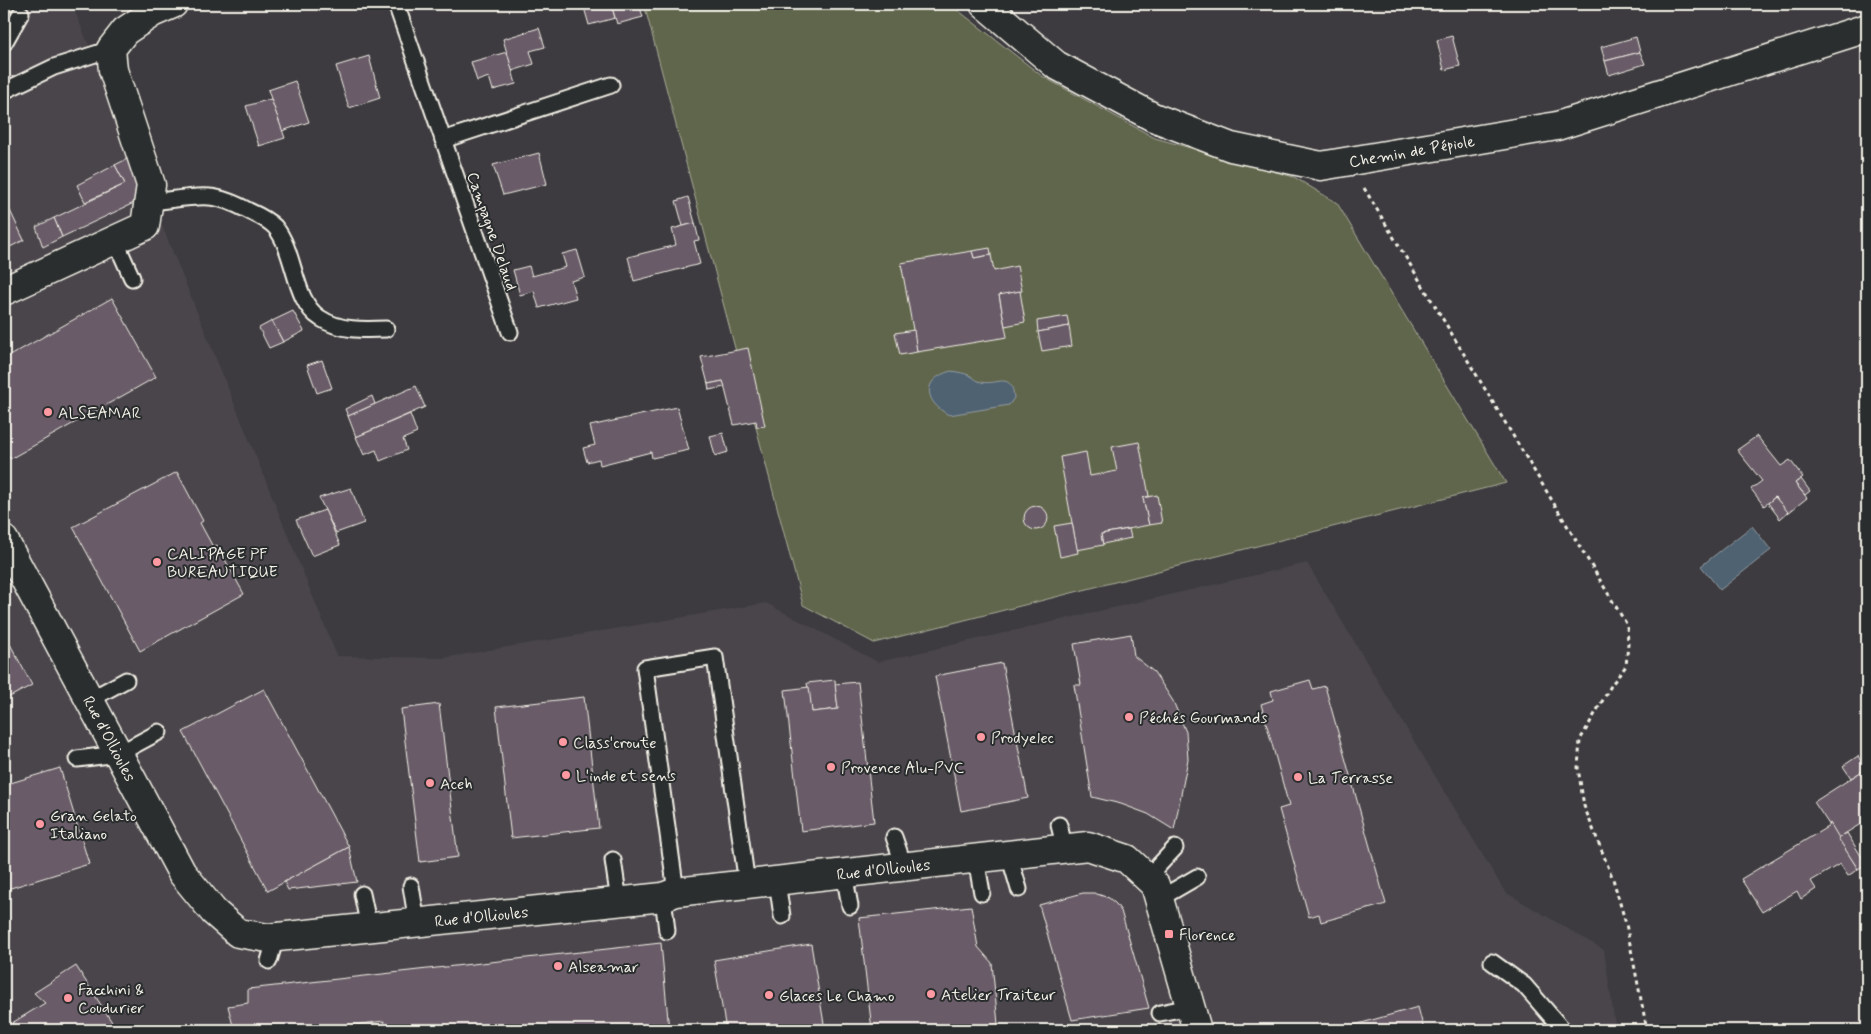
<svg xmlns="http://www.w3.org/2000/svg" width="1871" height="1034" viewBox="0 0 1871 1034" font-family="Mynerve,sans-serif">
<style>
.built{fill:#4a454b}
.green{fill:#60664c;stroke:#aaac9a}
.water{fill:#506272;stroke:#929ba1}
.building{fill:#695b68;stroke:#f4f1e8}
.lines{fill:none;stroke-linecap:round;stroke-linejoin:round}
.lane-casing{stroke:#f4f1e8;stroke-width:19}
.street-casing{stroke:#f4f1e8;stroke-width:31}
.path{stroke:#f4f1e8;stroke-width:3;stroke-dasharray:4 4;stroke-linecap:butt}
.lane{stroke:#2a2d2e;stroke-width:15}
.street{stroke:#2a2d2e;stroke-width:28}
.poi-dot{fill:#ff9aa2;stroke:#2a2d2e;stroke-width:2}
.labels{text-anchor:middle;stroke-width:4;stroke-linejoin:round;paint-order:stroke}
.street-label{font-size:16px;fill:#f4f1e8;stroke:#2a2d2e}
.poi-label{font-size:16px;fill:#f4f1e8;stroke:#2a2d2e;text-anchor:start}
</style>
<rect width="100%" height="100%" fill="#3d3b3f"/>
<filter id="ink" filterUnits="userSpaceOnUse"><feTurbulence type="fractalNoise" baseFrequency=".02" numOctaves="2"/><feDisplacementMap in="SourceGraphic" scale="10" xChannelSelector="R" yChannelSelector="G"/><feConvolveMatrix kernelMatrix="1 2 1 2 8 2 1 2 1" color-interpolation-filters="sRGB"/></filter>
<g filter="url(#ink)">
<polygon class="built" points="4,4 72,4 337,656 443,658 766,603 878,662 1307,563 1505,892 1604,950 1616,1030 4,1030"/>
<polygon class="green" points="644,4 950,4 1042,76 1155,138 1294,177 1337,203 1506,483 874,643 803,605"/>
<g class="water">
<path d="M951 371C958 372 965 373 971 376 974 378 977 381 981 382 997 386 1012 370 1014 398L1009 405 949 415C924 402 921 379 951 371Z"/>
<polygon points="1752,526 1771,550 1720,590 1701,566"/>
</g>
<g class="building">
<polygon points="583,4 611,4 615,18 589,25"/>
<polygon points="611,4 639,4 643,17 617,24"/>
<polygon points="539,28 545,47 530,51 534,64 512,71 503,39"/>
<polygon points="1452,36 1460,66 1444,70 1437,40"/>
<polygon points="1636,37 1640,52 1605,61 1601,47"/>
<polygon points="507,52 516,84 493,90 489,77 477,81 471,62"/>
<polygon points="1640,52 1645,64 1609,75 1605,61"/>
<polygon points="369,56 380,98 349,108 336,66"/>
<polygon points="295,81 309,122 282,131 268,90"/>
<polygon points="271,99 285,138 259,146 246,106"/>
<polygon points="539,153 547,184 503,195 493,165"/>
<polygon points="131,157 145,186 138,201 62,237 54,218 125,184 115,165"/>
<polygon points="115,165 125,184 85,202 77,185"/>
<polygon points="688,197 695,223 683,226 676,201"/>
<polygon points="4,198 24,240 4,250"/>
<polygon points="54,218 62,237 43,247 36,227"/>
<polygon points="695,223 699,240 694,241 700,264 634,281 628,257 676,245 672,229"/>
<polygon points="990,248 991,255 974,258 972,251"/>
<polygon points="577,250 585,277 571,281 576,298 539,308 534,291 520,295 513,270 529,266 532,276 566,267 562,254"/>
<polygon points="972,251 974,258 991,255 994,271 1017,266 1022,291 999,295 1007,337 917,352 901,263"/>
<polygon points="1020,291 1025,322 1005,326 999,295"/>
<polygon points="112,298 156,377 10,459 4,448 4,359"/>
<polygon points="293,311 304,331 283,342 272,321"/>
<polygon points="1067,316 1069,326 1038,332 1037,321"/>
<polygon points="272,321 283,342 269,348 259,328"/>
<polygon points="1069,326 1072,346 1042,351 1038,332"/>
<polygon points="914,330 917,352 900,355 895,333"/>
<polygon points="748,348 765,426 757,427 756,421 734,425 723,381 708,384 701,357"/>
<polygon points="322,360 332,388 317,393 307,365"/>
<polygon points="723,381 725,387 709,390 708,384"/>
<polygon points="416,386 425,407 356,437 348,416"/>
<polygon points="372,396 375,404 348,416 345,409"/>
<polygon points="677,407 689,450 652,458 651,452 600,465 599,459 587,462 583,448 595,445 590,426"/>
<polygon points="410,414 417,433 403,439 407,450 380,461 376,450 364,455 356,437"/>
<polygon points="723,433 728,452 715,456 710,436"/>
<polygon points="1757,436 1781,466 1790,460 1803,477 1795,483 1807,498 1788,513 1775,497 1764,506 1751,489 1762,481 1737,450"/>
<polygon points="1139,442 1149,496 1143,498 1149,525 1101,534 1103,545 1077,550 1060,457 1086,452 1090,476 1117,471 1112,447"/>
<polygon points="177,472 203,521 200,523 213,547 217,545 244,594 140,651 73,527"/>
<polygon points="1801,479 1810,491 1805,495 1795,483"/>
<polygon points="351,488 364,523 336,533 319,498"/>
<polygon points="1157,495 1162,523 1149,525 1143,498"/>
<polygon points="1775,497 1788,512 1780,519 1768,503"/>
<circle cx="1036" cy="518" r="12"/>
<polygon points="325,510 340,545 312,556 296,520"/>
<polygon points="1072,523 1078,553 1060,557 1054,526"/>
<polygon points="1129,529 1131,538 1103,544 1101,534"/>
<polygon points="4,633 32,685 4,700"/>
<polygon points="1131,634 1134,656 1154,672 1173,701 1186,732 1188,759 1174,830 1148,814 1121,804 1092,797 1074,685 1081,685 1074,644"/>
<polygon points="1002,663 1028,798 961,811 935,676"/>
<polygon points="835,680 838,709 812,712 807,683"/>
<polygon points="1310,680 1313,689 1325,686 1386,904 1321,922 1319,914 1309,917 1279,809 1289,806 1261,704 1273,700 1271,691"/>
<polygon points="858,682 874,822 801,831 785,690 809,687 812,712 838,709 835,684"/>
<polygon points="264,689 349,847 268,891 183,732"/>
<polygon points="584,697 599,828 511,838 496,707"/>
<polygon points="439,704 458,857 420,862 401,709"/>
<polygon points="1858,756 1866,769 1851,778 1843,766"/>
<polygon points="60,768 89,864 4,890 4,785"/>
<polygon points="1867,768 1867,820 1838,838 1814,802"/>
<polygon points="1830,823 1858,869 1848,876 1840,864 1811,881 1816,889 1801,899 1797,891 1762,912 1741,879 1829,826"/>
<polygon points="1847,833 1866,864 1858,869 1838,838"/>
<polygon points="349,847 357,882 288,890 284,882"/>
<polygon points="1083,893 1094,893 1109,898 1116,904 1121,911 1149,1008 1072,1020 1039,905"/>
<polygon points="971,906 978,947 992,963 998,1024 949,1030 872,1030 859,918"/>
<polygon points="661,943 669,1030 385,1030 384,1021 318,1030 234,1030 228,1006 248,1003 248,989"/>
<polygon points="811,944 825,1030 726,1030 714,960"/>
<polygon points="76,966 117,1030 17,1030 12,1023 45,1003 34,993"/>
<polygon points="1418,1007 1424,1030 1337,1030"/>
</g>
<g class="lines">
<g class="lane-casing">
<g id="lane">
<polyline points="396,4 510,332"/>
<polyline points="4,43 21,13"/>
<polyline points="4,91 54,67 111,49"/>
<polyline points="443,140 611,85"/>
<path d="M149 202C167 201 194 195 210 197 223 198 238 205 249 211 258 215 268 220 275 227 296 252 293 301 320 318 339 331 364 330 386 329"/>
<polyline points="115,240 132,278"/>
<polyline points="89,700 126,680"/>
<polyline points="77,759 118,754 159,732"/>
<polyline points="1059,825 1065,849"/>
<polyline points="894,837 904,866"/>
<polyline points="1009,855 1019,889"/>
<polyline points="976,859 982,893"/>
<polyline points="613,860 619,901"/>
<polyline points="844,873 850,906"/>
<polyline points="1147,878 1175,848"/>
<polyline points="777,881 782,916"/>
<polyline points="411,886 417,923"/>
<polyline points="676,892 645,668 715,657 747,884"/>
<polyline points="362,894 369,927"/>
<polyline points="663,897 667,931"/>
<polyline points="1159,899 1197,877"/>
<polyline points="269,961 276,937"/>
<polyline points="1492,962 1524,985 1563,1030"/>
<polyline points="1160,1013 1190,1007"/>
</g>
</g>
<g class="street-casing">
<g id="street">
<path id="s1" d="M984 4 1056 65 1153 117 1231 147 1321 166 1557 126 1867 28"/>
<polyline points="4,291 145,226 151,185 113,70 111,49 125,31 152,13 173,4"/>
<path id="s2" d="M4 540 182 873 214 912 238 933 268 938 663 897 676 892 1088 846 1127 859 1155 885 1197 1030"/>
</g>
</g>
<polyline class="path" points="1364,188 1627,625 1628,644 1626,666 1612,684 1580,740 1578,768 1584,806 1613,879 1626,924 1646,1025 1650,1030"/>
<use href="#lane" class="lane"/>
<use href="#street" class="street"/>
</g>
</g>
<g class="poi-dot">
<circle cx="48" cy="412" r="5"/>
<circle cx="157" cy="562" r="5"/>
<circle cx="1129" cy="717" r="5"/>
<circle cx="981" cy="737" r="5"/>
<circle cx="563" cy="742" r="5"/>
<circle cx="831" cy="767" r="5"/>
<circle cx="566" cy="775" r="5"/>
<circle cx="1298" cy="777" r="5"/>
<circle cx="430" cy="783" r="5"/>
<circle cx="40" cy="824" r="5"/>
<rect x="1164" y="929" width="10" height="10" rx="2.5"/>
<circle cx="558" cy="966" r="5"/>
<circle cx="931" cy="994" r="5"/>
<circle cx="769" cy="995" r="5"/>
<circle cx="68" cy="998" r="5"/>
</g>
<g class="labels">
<g class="street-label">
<text dy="6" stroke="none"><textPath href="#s1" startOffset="472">Chemin de Pépiole</textPath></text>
<text transform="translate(493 231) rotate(71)" y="6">Campagne Delaud</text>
<text dy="6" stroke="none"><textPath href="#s2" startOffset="225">Rue d'Ollioules</textPath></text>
<text dy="6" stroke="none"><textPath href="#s2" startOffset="1110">Rue d'Ollioules</textPath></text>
<text dy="6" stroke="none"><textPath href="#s2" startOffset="705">Rue d'Ollioules</textPath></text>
</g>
<g class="poi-label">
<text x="58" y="418">ALSEAMAR</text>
<text x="167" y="559">CALIPAGE PF<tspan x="167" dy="18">BUREAUTIQUE</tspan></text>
<text x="1139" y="723">Péchés Gourmands</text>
<text x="991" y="743">Prodyelec</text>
<text x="573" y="748">Class'croute</text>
<text x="841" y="773">Provence Alu-PVC</text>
<text x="576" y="781">L'inde et sens</text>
<text x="1308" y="783">La Terrasse</text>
<text x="440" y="789">Aceh</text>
<text x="50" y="821">Gran Gelato<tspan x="50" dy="18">Italiano</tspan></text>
<text x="1179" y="940">Florence</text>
<text x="568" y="972">Alseamar</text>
<text x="78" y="995">Facchini &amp;<tspan x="78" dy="18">Coudurier</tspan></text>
<text x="941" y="1000">Atelier Traiteur</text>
<text x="779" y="1001">Glaces Le Chamo</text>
</g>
</g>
<rect width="1871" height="1034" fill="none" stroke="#2a2d2e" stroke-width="20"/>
<rect x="10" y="10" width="1851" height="1014" fill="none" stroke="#f4f1e8" stroke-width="2" filter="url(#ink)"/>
</svg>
